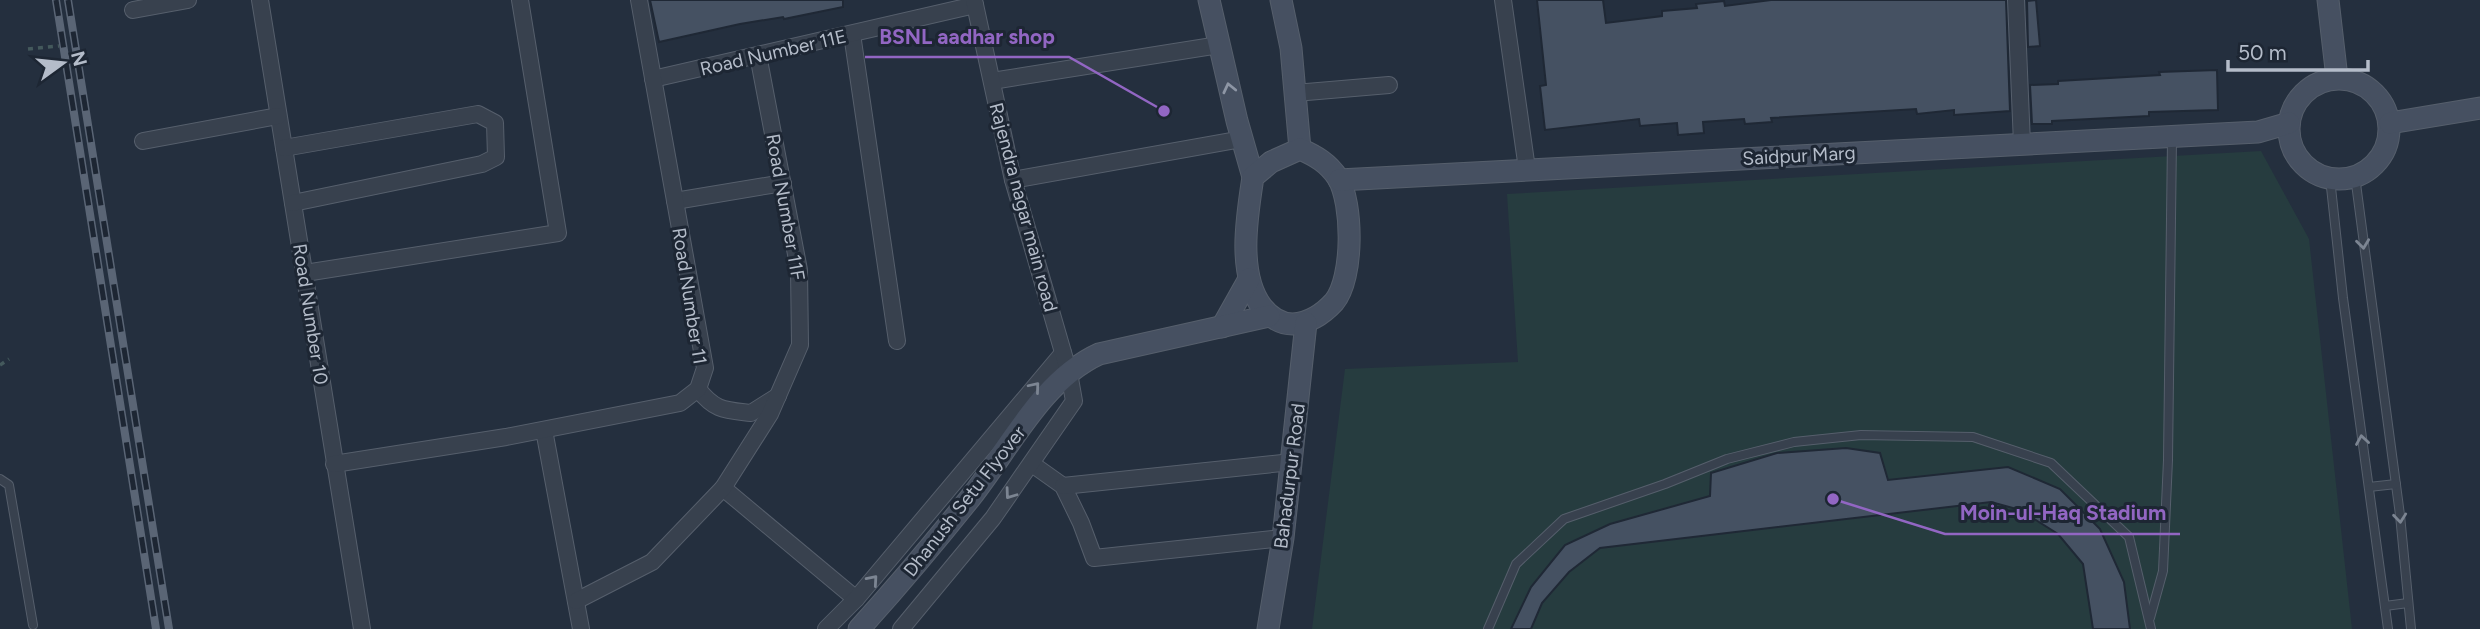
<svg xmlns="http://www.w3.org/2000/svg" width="2480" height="629" viewBox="0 0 2480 629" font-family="Figtree,sans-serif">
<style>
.green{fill:#263c3f}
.building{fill:#455162;stroke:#1f2835;stroke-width:2}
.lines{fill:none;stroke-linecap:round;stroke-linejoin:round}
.lane-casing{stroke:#565f6c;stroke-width:10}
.street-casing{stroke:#565f6c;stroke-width:18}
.secondary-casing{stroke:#565f6c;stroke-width:23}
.path{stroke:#44595c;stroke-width:3.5;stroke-dasharray:5 5;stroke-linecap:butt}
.lane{stroke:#38414e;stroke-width:8}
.street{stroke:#38414e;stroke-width:16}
.secondary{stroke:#465061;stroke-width:21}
.rail-casing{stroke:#5a6575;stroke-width:8}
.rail{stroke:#1d2633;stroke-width:5;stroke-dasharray:16;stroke-linecap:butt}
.oneway{stroke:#8e96a5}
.oneway2{stroke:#7c8592}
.labels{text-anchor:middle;stroke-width:6;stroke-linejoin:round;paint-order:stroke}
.street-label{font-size:19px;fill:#b4bcc9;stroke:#1d2633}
.leader{fill:none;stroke:#9266c3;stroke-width:2.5}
.callout-dot{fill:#9266c3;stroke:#1d2633;stroke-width:2.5}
.callout-label{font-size:21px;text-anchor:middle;font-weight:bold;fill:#9266c3;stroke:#1d2633;stroke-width:6;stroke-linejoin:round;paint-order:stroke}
</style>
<rect width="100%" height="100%" fill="#242f3e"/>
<polygon class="green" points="2261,151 2309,239 2352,629 1312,629 1345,369 1518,362 1507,194"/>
<g class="building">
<polygon points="650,0 843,0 843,7 784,19 783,17 740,24 659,42"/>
<polygon points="1537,0 1603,0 1606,23 1662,16 1662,11 1697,8 1696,4 1724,1 1725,6 1771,0 2006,0 2010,111 1954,115 1954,110 1917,114 1916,109 1771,118 1772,122 1745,124 1744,119 1703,122 1704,133 1678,135 1677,123 1640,126 1639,119 1545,130 1540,86 1546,85"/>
<polygon points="2036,0 2040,46 2028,47 2027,1"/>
<polygon points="2217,70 2218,110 2149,112 2149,116 2052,121 2052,124 2032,124 2030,85 2058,84 2058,81 2160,75 2159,72"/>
<polygon points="1846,448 1880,453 1888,480 2008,467 2060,489 2100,529 2124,582 2130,629 2093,629 2083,564 2058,534 2020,510 1991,502 1600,548 1569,572 1542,603 1531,629 1511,629 1531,587 1565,545 1610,524 1710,496 1711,473 1777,453"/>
</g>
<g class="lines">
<g class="lane-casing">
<g id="lane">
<polyline points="2355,176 2400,515 2411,629"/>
<polyline points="2330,178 2343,298 2388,629"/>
<polyline points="0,479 9,485 33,625"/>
<polyline points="2369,487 2396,484"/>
<polyline points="2385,606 2408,603"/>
<polyline points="2150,618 2163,571 2168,460 2172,139"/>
<polyline points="1488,629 1516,564 1564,519 1665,484 1727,459 1794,442 1861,435 1973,437 2051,463 2129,537 2151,629"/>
</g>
</g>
<g class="street-casing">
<g id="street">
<polyline points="260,0 362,629"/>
<polyline points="1503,0 1527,169"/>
<polyline points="2016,0 2022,144"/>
<polyline points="133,10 188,0"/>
<polyline points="852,34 897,341"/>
<polyline points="653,79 975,5"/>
<polyline points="992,81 1219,45"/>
<polyline points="1295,93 1389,85"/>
<polyline points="143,141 278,116"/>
<polyline points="284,148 478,114 495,123 496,157 482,164 293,203"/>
<polyline points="1013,180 1242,139"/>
<polyline points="675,201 783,183"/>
<polyline points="305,273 558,233 520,0"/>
<path d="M698 389C715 411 725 410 751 413L778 396"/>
<polyline points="544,430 581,629"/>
<polyline points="334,464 506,437 680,403 698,389 705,368 639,0"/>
<polyline points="1032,464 1063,486 1081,523 1094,558 1283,538"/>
<polyline points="1063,486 1292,462"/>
<polyline points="723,488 856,599"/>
<polyline points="576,601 652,562 723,488 770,414 800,345 799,270 758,55"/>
<polyline points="826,629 856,599 1063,353"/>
<polyline points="901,629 993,518 1074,401 1069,373 1013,180 974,0"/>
</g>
</g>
<g class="secondary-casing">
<g id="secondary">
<polyline points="1209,0 1237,121 1253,177"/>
<polyline points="1281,0 1291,48 1300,149"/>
<polyline points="2328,0 2337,78"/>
<circle cx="2339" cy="129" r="50"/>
<polyline points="2390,123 2480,108"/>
<path d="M1300 149C1316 156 1328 163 1338 178 1353 203 1354 278 1334 302 1323 314 1309 323 1293 324 1280 324 1270 317 1262 307 1237 274 1247 216 1253 177L1271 162Z"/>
<polyline points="1339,180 2258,132 2289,123"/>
<polyline points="1222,327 1249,279"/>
<path d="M859 629C898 586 935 542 971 497 1009 449 1042 380 1099 354L1269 316"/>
<polyline points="1268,629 1283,538 1306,323"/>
</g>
</g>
<g class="path">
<polyline points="28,49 59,46"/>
<polyline points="0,365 9,359"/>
</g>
<use href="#lane" class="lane"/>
<use href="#street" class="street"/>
<use href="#secondary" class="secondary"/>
<g class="rail-casing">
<g id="rail">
<polyline points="56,0 156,629"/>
<polyline points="68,0 169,629"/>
</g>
</g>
<use href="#rail" class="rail"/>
</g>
<defs><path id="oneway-chevron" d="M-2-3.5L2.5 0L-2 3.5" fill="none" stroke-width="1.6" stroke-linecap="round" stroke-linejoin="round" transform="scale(1.75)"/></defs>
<use class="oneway" href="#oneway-chevron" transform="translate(1229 88) rotate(-103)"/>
<g class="oneway2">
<use href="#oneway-chevron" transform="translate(2363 244) rotate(83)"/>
<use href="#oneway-chevron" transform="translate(1035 387) rotate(-50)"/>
<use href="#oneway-chevron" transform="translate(2362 440) rotate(-99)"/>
<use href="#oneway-chevron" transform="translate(1010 494) rotate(126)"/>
<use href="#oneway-chevron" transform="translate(2400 518) rotate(84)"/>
<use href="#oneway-chevron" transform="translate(873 580) rotate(-49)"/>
</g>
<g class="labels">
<g class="street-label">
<text transform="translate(773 52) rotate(-13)" y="7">Road Number 11E</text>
<text transform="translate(1799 155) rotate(-3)" y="7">Saidpur Marg</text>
<text transform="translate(786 207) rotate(80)" y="7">Road Number 11F</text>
<text transform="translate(1024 207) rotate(75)" y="7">Rajendra nagar main road</text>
<text transform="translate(690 296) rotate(81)" y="7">Road Number 11</text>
<text transform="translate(311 314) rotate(81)" y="7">Road Number 10</text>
<text transform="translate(1289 476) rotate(-83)" y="7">Bahadurpur Road</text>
<text transform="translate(964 501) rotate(-52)" y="7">Dhanush Setu Flyover</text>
</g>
</g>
<path class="leader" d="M1164 111L1069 57H865M1833 499L1945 534H2180"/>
<g class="callout-dot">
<circle cx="1164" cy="111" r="7"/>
<circle cx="1833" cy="499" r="7"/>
</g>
<g class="callout-label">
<text x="967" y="44">BSNL aadhar shop</text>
<text x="2063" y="520">Moin-ul-Haq Stadium</text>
</g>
<g transform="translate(63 63) rotate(75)" stroke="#1d2633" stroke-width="5" paint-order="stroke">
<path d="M0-5L12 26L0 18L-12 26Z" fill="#b4bcc9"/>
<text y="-10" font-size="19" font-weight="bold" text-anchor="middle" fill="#b4bcc9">N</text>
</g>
<path d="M2228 60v10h140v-10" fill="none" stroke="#b4bcc9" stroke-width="3.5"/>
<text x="2238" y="60" font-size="21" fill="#b4bcc9" stroke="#1d2633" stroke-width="5" paint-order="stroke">50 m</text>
</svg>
